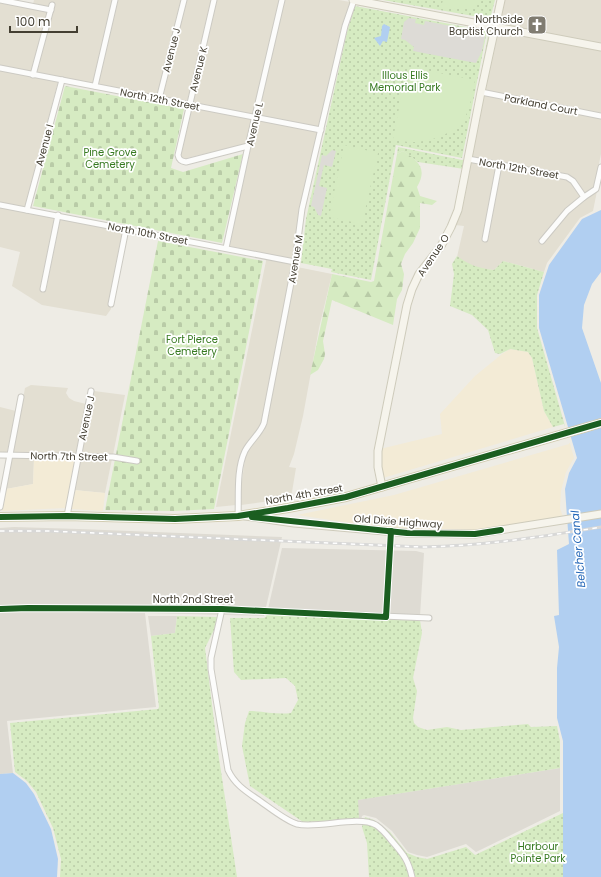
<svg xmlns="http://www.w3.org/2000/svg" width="601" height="877" viewBox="0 0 601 877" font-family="Poppins,sans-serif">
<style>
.residential{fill:#e3dfd2}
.commercial{fill:#f3ebd6}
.industrial{fill:#dedbd3}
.grass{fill:url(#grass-dots)}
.forest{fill:url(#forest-firs)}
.cemetery{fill:url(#cemetery-stones)}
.garden{fill:#d6ebc2}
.parking{fill:#dddbd6}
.water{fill:#b1cff1}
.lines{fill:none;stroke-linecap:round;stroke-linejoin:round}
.street-casing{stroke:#cccac3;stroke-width:7}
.secondary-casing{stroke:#cecbbb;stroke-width:9}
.primary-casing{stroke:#d2ccb1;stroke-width:10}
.street{stroke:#fcfcfb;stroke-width:5}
.secondary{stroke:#f6f4ec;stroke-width:7}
.primary{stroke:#f0eee2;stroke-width:8}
.rail-casing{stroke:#d8d8d7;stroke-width:3}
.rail{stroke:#fff;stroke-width:1.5;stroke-dasharray:4.5;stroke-linecap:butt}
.cycleway-casing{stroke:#fff;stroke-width:8}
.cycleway{stroke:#1b5e20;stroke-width:6}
.labels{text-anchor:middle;stroke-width:3.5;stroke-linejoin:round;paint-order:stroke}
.poi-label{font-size:10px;fill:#443f32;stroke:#fff;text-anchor:end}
.street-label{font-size:10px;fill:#443f32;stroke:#fff}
.park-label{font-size:10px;fill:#377a21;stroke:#fff}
.water-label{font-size:11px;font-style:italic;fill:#2366b7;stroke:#fff}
</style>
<defs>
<pattern id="grass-dots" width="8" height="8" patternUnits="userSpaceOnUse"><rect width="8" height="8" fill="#d6ebc2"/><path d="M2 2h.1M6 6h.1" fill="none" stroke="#b9cba7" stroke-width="1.8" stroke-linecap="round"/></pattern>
<pattern id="forest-firs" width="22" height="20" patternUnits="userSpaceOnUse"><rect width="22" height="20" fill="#d6ebc2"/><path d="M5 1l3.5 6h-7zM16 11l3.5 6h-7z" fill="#b9cba7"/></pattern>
<pattern id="cemetery-stones" width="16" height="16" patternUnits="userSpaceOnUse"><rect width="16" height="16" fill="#d6ebc2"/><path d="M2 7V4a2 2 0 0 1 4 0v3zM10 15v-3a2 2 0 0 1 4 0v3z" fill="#b9cba7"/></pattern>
</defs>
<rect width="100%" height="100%" fill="#eeece5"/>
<g class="residential">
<polygon points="34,0 112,0 93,84 36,73 55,4 50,3 49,7 33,4"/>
<polygon points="117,0 181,0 157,96 98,85"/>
<polygon points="186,0 212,0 187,102 162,97"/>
<polygon points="217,0 280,0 253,114 192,103"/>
<polygon points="285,0 339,0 350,2 342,25 319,127 258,115"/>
<polygon points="504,0 601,0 601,44 497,25"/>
<polygon points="0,3 48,11 31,72 0,65"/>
<polygon points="496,29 601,49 601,113 484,91"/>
<polygon points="0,70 58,82 25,207 0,202"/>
<polygon points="483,95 601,118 601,154 594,188 584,194 575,179 567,175 471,157"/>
<polygon points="191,108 252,119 246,144 183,159 181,155"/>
<polygon points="257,120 318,132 299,211 293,259 229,246"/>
<polygon points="470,162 496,166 482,241 487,242 501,167 566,179 571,182 580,196 565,210 555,221 539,241 543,244 568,213 585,199 597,191 593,211 580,218 547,263 544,272 503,261 494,270 480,269 466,263 457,257 464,226 455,225"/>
<polygon points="0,207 55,217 41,291 46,291 60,218 123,231 108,306 111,307 111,309 106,316 42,305 12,286 20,252 0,247"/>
<polygon points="265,258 292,264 262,422 259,429 250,438 243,449 239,458 238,470 236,505 216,507 266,261"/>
<polygon points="297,267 332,274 319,328 303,416 294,454 289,467 296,468 291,498 241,505 241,488 245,459 248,451 255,441 264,431 267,423"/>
<polygon points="31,385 68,388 66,393 69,398 74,401 86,404 76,454 13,452 25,388"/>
<polygon points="94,391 125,395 113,455 81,454"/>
<polygon points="0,407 16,411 7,452 0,452"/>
<polygon points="12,457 75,459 34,459 33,484 6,489"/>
<polygon points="80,459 112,459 105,493 74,490"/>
</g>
<g class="commercial">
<polygon points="510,349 528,352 532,358 544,411 553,427 383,478 380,449 442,434 440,414 475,376 502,354"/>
<polygon points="569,443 570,443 574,458 566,472 561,491 560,508 563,517 483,531 397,530 297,515 394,495 569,444"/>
<polygon points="34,459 75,459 66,508 2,511 6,489 33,484"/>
<polygon points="74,490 105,493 103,511 71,509"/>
</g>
<g class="industrial">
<polygon points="14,527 79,529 282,537 264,616 145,613 156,707 7,721 13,773 0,774 0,528"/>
<polygon points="282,548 416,551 424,553 420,616 268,609"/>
<polygon points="148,616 177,616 175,633 151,636"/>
<polygon points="560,768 560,811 476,852 466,844 427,857 417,855 408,852 392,831 376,818 364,815 362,816 361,820 359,819 357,800"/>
</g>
<g class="grass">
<polygon points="383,0 495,0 490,19"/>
<polygon points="355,4 491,28 464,169 418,162 403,151 397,154 398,147 462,160 465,159 489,30"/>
<polygon points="355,6 487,31 462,158 396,145 371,280 331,272 332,269 301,263 306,219 347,32"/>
<path d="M457 256C469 265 478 268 494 270L503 261 544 272 537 295V328L565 426V427L564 424 553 427 544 411 532 358 528 352 510 349 500 354 495 353 488 330 472 315 450 306 454 274 452 264Z"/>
<path d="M267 613 420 620 422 633 413 678 417 691 413 718 414 723 418 727 427 730 447 727 461 730 528 724 531 727 557 726 560 741V768L358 800 359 818 338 821 303 822 250 786 242 746 245 723 249 711C264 711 277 715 291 713L298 700 295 686 286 678 241 680 234 672 230 618H264L266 617Z"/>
<polygon points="177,616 217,617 214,630 205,648 217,745 237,877 60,877 61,859 53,828 36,792 27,781 15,772 10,723 158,709 159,707 151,636 175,633"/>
<polygon points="563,813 563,877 369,877 367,843 362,827 365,817 374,820 390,832 407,853 417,857 427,859 466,847 475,855"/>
</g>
<path class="forest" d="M403 151C418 161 428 168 417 187L420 196 437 201 432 205 420 203V228L413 243 405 254 401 264 404 274 402 290 397 299 393 325 332 300 323 341 325 354 324 359 318 370 310 375 332 274 371 282 374 281 397 154Z"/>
<g class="cemetery">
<polygon points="65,86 184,109 171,168 183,172 243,154 222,243 33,206"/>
<polygon points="158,241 263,261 214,509 174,511 105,510"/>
</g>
<g class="garden">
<path d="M443 0H483C470 11 457 10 441 7Z"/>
<path d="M414 68 475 80C473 91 471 103 467 113 458 133 432 142 412 142 405 142 399 140 393 139L406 72Z"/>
<polygon points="344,145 378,153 362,224 329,217"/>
</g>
<g class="parking">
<polygon points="409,18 416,19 415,23 424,25 425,21 482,32 485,36 482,51 476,63 413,51 414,47 405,40 401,39 404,22"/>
<polygon points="332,150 336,151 332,167 324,165 319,186 327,188 321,216 318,215 314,207 311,206 322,155 326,156"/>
</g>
<g class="water">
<polygon points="384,24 390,27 387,42 383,41 380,46 374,38 381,36 382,26"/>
<polygon points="601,210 601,272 592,284 584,305 582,328 601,383 601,877 563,877 563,741 557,718 557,668 559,647 554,616 559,615 557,550 569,544 565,489 569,473 577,458 539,328 539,295 549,265 582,219"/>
<polygon points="13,773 26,783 34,794 51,829 58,859 57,877 0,877 0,774"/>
</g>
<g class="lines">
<g class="street-casing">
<g id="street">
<polyline points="0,0 51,10"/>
<path d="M214 0 178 155C179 160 181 161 186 162L248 146"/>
<polyline points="0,68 321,130"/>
<polyline points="33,75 52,5"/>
<polyline points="95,86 115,0"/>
<polyline points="481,92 601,116"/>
<polyline points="159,99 184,0"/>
<polyline points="468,159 567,177 573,181 584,197"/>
<polyline points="0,205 295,262"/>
<polyline points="27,210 62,80"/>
<polyline points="485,239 499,165"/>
<polyline points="542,241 567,211 584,197 596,189 601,167"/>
<polyline points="226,248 248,146 282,0"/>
<polyline points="43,289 58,215"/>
<polyline points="111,304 126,229"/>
<polyline points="0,455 113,457 137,461"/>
<polyline points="0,507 21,397"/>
<polyline points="67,516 91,391"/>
<path d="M238 516C239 495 236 470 245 451 250 441 260 434 264 423L295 262 302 209 345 26 354 0"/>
<polyline points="0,609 28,608 222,609 429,618"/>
<path d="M222 609 211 658V669L228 770C235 785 247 792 260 801 270 808 286 821 297 824 318 829 358 815 376 825 382 829 387 835 391 840 403 854 408 859 412 877"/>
</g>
</g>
<g class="secondary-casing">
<g id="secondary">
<polyline points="353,0 601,47"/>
<polyline points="382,487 378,467 378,451 407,305 412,289 419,274 441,246 451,227 458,210 481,92 501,0"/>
<polyline points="245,516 294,523 407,533 475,534 601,514"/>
</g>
</g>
<g class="primary-casing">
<polyline id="primary" points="0,517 67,516 175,519 238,516 288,508 346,497 601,423"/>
</g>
<use href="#street" class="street"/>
<use href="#secondary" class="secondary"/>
<use href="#primary" class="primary"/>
<g class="rail-casing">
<path id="rail" d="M0 531H48L422 547C484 546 540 537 601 527"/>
</g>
<use href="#rail" class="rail"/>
<g class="cycleway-casing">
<g id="cycleway">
<polyline points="0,517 67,516 175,519 238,516 288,508 346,497 601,423"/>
<polyline points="252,517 407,533 475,534 501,530"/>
<polyline points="0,609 28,608 222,609 386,617 391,531"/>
</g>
</g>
<use href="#cycleway" class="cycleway"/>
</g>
<defs>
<g id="church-square" transform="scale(1)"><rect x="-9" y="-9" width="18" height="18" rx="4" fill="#807c71" stroke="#fff"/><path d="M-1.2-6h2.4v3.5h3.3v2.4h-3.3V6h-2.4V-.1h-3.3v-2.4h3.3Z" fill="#fff"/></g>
</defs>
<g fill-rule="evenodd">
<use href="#church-square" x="537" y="25"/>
</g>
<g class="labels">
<g class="poi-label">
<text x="523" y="23">Northside<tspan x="523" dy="12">Baptist Church</tspan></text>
</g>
<g class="street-label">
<text transform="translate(171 50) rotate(-76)" y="4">Avenue J</text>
<text transform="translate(198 69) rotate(-76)" y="4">Avenue K</text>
<text transform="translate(160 99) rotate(11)" y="4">North 12th Street</text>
<text transform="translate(541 104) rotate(11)" y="4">Parkland Court</text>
<text transform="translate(254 124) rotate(-77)" y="4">Avenue L</text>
<text transform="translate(44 145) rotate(-75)" y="4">Avenue I</text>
<text transform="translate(519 168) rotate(10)" y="4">North 12th Street</text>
<text transform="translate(148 233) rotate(11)" y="4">North 10th Street</text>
<text transform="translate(433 255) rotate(-56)" y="4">Avenue O</text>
<text transform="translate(295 259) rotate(-81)" y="4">Avenue M</text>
<text transform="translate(86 418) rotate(-78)" y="4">Avenue J</text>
<text transform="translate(69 456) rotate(1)" y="4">North 7th Street</text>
<text transform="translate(304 494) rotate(-10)" y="4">North 4th Street</text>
<text transform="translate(398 521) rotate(4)" y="4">Old Dixie Highway</text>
<text x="193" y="603">North 2nd Street</text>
</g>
<g class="park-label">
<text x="405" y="79">Illous Ellis<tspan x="405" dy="12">Memorial Park</tspan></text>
<text x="110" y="156">Pine Grove<tspan x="110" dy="12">Cemetery</tspan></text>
<text x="192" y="343">Fort Pierce<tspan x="192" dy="12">Cemetery</tspan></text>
<text x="538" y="850">Harbour<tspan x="538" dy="12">Pointe Park</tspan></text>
</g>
<g class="water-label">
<text transform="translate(578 549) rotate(-95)" y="4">Belcher Canal</text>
</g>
</g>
<path d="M10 26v6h67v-6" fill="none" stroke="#443f32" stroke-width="2"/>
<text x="16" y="26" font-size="12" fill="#443f32" stroke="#ffffff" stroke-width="3" paint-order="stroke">100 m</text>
</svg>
